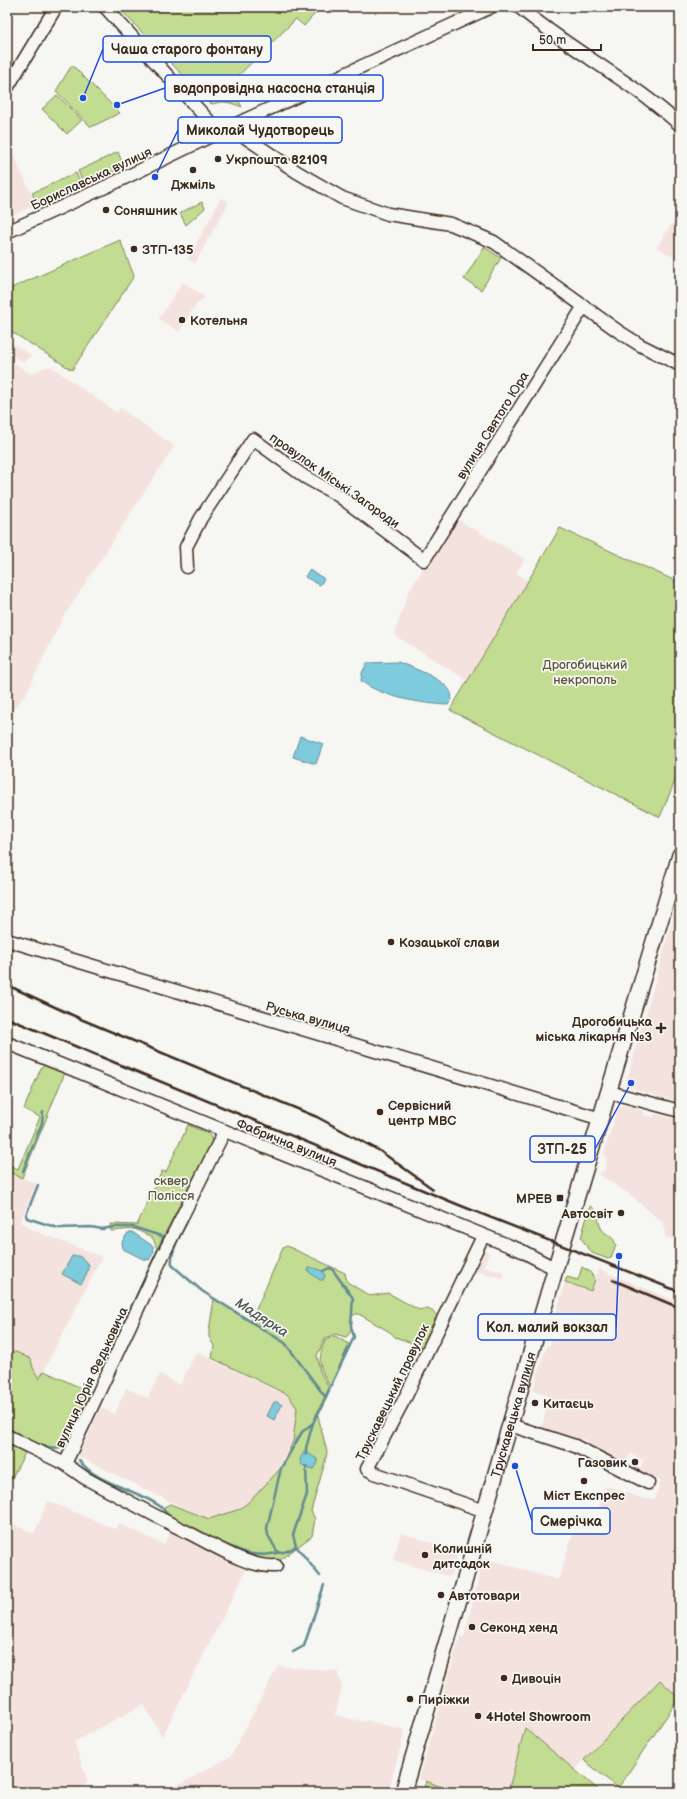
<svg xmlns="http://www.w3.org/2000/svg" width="687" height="1799" viewBox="0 0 687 1799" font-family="'Balsamiq Sans',sans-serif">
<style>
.built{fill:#f4e2de}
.green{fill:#c2dc92;stroke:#7e8358}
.water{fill:#7ecbde;stroke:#638b91}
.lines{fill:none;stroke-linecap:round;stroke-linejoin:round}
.stream{stroke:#638b91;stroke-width:2.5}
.minor-casing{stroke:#3b2a1e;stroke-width:15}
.major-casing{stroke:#3b2a1e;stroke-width:18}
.minor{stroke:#f6f6f2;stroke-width:12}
.major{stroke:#f6f6f2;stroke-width:15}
.rail{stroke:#3b2a1e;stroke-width:2.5}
.poi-dot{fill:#3b2a1e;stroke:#f6f6f2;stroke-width:1.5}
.labels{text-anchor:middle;stroke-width:3.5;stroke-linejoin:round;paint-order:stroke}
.poi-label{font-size:13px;font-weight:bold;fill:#3b2a1e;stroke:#f6f6f2;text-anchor:start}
.street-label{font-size:13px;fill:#3b2a1e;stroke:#f6f6f2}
.park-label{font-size:13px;fill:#5d563b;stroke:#f6f6f2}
.water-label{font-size:14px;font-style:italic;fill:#4f5a58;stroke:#f6f6f2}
.leader{fill:none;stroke:#1d4ed8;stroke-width:1.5}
.callout-dot{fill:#1d4ed8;stroke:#f6f6f2;stroke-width:1.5}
.callout{fill:#f6f6f2;stroke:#1d4ed8;stroke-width:1.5}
.callout-label{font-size:14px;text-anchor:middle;font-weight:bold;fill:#3b2a1e}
</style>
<rect width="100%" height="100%" fill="#f6f6f2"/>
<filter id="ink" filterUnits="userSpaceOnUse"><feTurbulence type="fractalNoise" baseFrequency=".025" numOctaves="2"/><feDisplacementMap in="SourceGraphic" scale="8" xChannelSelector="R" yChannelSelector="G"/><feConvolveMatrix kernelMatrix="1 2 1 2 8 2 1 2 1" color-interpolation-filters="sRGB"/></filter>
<g filter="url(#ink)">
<g class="built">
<polygon points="7,140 36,205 7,218"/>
<polygon points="221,198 229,202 195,263 188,259"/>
<polygon points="680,211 680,261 657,247"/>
<polygon points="183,282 205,297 195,306 179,332 159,319"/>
<polygon points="7,340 31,355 25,363 7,352"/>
<polygon points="7,358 31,374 46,367 52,367 117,413 120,408 174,446 61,621 26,694 7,717"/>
<polygon points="455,518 525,559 516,573 529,581 468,681 394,635 408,593"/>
<polygon points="674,916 680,917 680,1102 625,1086"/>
<polygon points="626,1106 642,1110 644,1115 652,1117 655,1114 680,1120 680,1240 666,1238 663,1223 628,1193 600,1175 601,1171 604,1172 607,1160 604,1153 618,1107"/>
<polygon points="7,1171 36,1184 20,1222 28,1226 30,1229 102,1257 39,1380 7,1406"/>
<polygon points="482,1249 489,1253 480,1273 473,1269"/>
<polygon points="483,1267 504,1272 502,1278 482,1272"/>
<polygon points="599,1269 680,1303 680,1696 679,1698 660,1680 575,1770 525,1728 508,1792 454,1792 419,1779 460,1636 464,1637 484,1558 558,1580 577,1522 592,1527 606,1486 645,1499 655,1499 661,1481 639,1470 644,1460 631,1454 625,1464 590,1447 584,1439 571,1440 541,1430 550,1396 533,1390 547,1345 550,1345 553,1335 550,1333 565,1283 591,1292"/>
<polygon points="196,1352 308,1406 270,1487 236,1534 78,1456 101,1408 115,1414 126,1388 148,1398 160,1374 180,1385"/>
<polygon points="48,1501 115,1529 118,1523 164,1545 171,1530 247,1569 162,1737 144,1704 74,1742 88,1782 75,1792 7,1792 7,1521 34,1534"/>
<polygon points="401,1533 458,1551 450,1577 393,1560"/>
<polygon points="278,1666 337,1671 342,1687 335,1715 365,1722 366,1720 405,1730 388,1792 166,1792 231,1756"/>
</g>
<g class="green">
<path d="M118 7H321L304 26 296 19 230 84 242 107C236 105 230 102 223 102 216 102 214 106 208 102Z"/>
<polygon points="72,65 120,113 91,127 56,91"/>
<polygon points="57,95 82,120 67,134 42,109"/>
<polygon points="118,152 124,167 84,184 78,171"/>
<polygon points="76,173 82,186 38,205 32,193"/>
<polygon points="202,202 205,208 186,225 180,213"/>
<polygon points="120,240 134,276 72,370 7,329 7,290"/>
<polygon points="484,247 501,258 481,290 464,279"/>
<polygon points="560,528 680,583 680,769 660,817 450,710"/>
<polygon points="45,1064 64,1072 64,1075 22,1178 7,1171 7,1164 18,1169 40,1117 24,1109 41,1068"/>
<polygon points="188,1125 210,1134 212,1142 157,1249 153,1238 135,1229 111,1231 110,1224 137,1225 162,1171 166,1172"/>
<path d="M590 1206C599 1209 597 1220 601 1228 605 1235 613 1235 616 1245L611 1257 608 1259 592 1253 581 1238Z"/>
<path d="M287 1246 345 1273 347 1282 370 1296 388 1293 419 1310C427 1307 432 1310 439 1317L423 1347 395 1337 390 1332 359 1314H355L351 1318C351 1326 353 1332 346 1337L335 1334 324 1339 317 1356 320 1371 330 1391 318 1416 327 1452 325 1462 311 1511 315 1519 312 1536 279 1561H267L205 1535 167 1514 162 1508 170 1504 209 1519 240 1509 251 1500 281 1468 293 1441 297 1408 288 1395 212 1358 214 1346 209 1337V1331L214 1299 251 1321 283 1248Z"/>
<polygon points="582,1267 589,1271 595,1279 591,1291 565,1282 567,1277 578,1280"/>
<path d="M335 1336 349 1344 330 1387C319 1366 317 1362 325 1340Z"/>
<path d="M16 1352 31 1359 33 1368 39 1379 44 1371 92 1393 64 1446C45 1453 23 1436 7 1428V1353Z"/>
<polygon points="7,1443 25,1453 7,1487"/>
<polygon points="660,1680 679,1698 618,1788 584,1760"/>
<polygon points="525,1728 601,1792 508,1792"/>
<polygon points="426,1781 454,1792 427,1792 423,1791"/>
</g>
<g class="water">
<polygon points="309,570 323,578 324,579 320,585 305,577"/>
<path d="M398 662C412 668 466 685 448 705 422 704 382 697 361 681L362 673 367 663Z"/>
<polygon points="300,736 323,744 316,764 293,757"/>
<polygon points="132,1232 153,1246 154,1251 149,1260 143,1259 123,1249 122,1242 127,1234"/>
<polygon points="72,1256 79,1256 89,1264 86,1276 81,1284 62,1274"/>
<polygon points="310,1267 323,1271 325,1276 323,1280 320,1280 309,1272 308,1270"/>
<polygon points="274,1402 277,1402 282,1405 274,1420 267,1416"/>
<polygon points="304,1452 306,1452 317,1459 318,1463 314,1469 306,1467 301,1464 300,1460"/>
</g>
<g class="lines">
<g class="stream">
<polyline points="23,1171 42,1123 43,1112"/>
<polyline points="38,1185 26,1215 27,1218 58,1228 91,1227 102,1229 114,1227 133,1227 164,1237 98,1378"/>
<path d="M187 1222C181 1234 170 1251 172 1265L202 1291 285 1343 326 1398"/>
<path d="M7 1428C23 1436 45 1453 64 1446L91 1394"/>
<polyline points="306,1455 306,1448 313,1423 354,1337 351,1326 353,1298 332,1269 329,1268 323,1271"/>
<path d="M79 1460C96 1484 137 1489 161 1507 164 1509 165 1512 167 1514 173 1519 182 1523 189 1526"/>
<polyline points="306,1466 307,1494 293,1535 296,1546 320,1576"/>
<path d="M209 1537C234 1548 249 1559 277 1553 285 1552 290 1551 296 1546"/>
<polyline points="278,1553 268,1535 267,1528 281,1468 302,1432 313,1423"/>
<polyline points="293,1652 304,1646 324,1585"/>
</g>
<g class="minor-casing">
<g id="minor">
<polyline points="105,7 219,132"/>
<path d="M519 7C570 50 631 80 680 125"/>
<polyline points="7,88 56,7"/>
<polyline points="230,127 297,172 342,198 388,214 451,224 494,242 618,331 640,345 680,365"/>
<polyline points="7,232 112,184 219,132 491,7"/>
<polyline points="187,567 186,547 201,518 253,439 305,477 339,496 424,560 584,306"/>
<polyline points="7,940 601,1119"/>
<polyline points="7,1043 520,1250 556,1269"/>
<polyline points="609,1092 680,1111"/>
<path d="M224 1132 163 1255 65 1464 85 1478C120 1497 155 1516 191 1534 215 1546 249 1568 276 1566"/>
<polyline points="483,1236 406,1396 367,1469 374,1473 485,1511"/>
<polyline points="510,1425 575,1446 648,1483"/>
<polyline points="7,1436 65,1464"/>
</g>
</g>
<g class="major-casing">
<g id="major">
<path id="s1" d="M403 1792 562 1246 680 855"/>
</g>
</g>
<use href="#minor" class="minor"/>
<use href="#major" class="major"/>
<g class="rail">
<polyline points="7,985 83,1020 317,1117 380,1151 433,1189"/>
<polyline points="7,1018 459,1205 680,1292"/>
<polyline points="613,1280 680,1308"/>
</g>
</g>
</g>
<g class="poi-dot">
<circle cx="218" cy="159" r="4"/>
<circle cx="193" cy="170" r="4"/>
<circle cx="106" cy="210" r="4"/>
<circle cx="134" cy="249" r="4"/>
<circle cx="182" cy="320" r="4"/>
<circle cx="391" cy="942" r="4"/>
<path d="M659 1022h4v4h4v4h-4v4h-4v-4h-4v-4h4z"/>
<circle cx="380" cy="1112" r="4"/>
<rect x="556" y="1194" width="8" height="8" rx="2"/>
<circle cx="621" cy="1213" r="4"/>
<circle cx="535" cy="1403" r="4"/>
<circle cx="635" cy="1462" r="4"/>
<circle cx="584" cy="1481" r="4"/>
<circle cx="425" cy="1555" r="4"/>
<circle cx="441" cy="1595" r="4"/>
<circle cx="472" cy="1627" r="4"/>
<circle cx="504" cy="1678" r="4"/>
<circle cx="410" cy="1699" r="4"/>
<circle cx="478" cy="1716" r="4"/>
</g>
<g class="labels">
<g class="poi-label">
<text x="226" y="164">Укрпошта 82109</text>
<text x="193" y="189" text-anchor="middle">Джміль</text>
<text x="114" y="215">Соняшник</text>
<text x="142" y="254">ЗТП-135</text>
<text x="190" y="325">Котельня</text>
<text x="399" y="947">Козацької слави</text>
<text x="652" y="1026" text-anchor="end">Дрогобицька<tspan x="652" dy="15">міська лікарня №3</tspan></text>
<text x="388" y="1110">Сервісний<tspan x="388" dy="15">центр МВС</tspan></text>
<text x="552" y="1203" text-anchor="end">МРЕВ</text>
<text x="613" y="1218" text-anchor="end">Автосвіт</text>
<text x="543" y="1408">Китаєць</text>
<text x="627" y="1467" text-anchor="end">Газовик</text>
<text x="584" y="1500" text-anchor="middle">Міст Експрес</text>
<text x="433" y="1553">Колишній<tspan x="433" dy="15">дитсадок</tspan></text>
<text x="449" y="1600">Автотовари</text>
<text x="480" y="1632">Секонд хенд</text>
<text x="512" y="1683">Дивоцін</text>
<text x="418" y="1704">Пиріжки</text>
<text x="486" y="1721">4Hotel Showroom</text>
</g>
<g class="street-label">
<text transform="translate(91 178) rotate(-25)" y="5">Бориславська вулиця</text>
<text transform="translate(492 425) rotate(-58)" y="5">вулиця Святого Юра</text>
<text transform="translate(335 480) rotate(35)" y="5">провулок Міські Загороди</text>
<text transform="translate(308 1017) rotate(16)" y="5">Руська вулиця</text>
<text transform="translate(287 1142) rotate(22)" y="5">Фабрична вулиця</text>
<text transform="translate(91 1377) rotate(-65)" y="5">вулиця Юрія Федьковича</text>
<text transform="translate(392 1392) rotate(-64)" y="5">Трускавецький провулок</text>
<text dy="5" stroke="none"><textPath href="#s1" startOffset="393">Трускавецька вулиця</textPath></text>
</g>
<g class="park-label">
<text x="585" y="669">Дрогобицький<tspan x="585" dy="15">некрополь</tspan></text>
<text x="171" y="1185">сквер<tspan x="171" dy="15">Полісся</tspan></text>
</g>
<g class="water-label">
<text transform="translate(262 1317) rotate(33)" y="5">Мадярка</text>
</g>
</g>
<path class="leader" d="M83 98L103 49M117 105L165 88M155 177L178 130M631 1083L595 1149M619 1256L616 1327M515 1466L532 1521"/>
<g class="callout-dot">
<circle cx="83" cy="98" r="4"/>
<circle cx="117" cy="105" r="4"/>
<circle cx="155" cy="177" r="4"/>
<circle cx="631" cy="1083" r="4"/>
<circle cx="619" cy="1256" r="4"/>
<circle cx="515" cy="1466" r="4"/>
</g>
<g class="callout">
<rect x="103" y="36" width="168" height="26" rx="4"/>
<rect x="165" y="75" width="218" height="26" rx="4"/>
<rect x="178" y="117" width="164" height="26" rx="4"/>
<rect x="530" y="1136" width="65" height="26" rx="4"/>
<rect x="478" y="1314" width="138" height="26" rx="4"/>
<rect x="532" y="1508" width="78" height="26" rx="4"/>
</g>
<g class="callout-label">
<text x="187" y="54">Чаша старого фонтану</text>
<text x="274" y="93">водопровідна насосна станція</text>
<text x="260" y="135">Миколай Чудотворець</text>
<text x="562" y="1154">ЗТП-25</text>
<text x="547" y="1332">Кол. малий вокзал</text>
<text x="571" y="1526">Смерічка</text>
</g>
<rect width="687" height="1799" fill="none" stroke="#f6f6f2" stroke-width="24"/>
<rect x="12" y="12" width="663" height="1775" fill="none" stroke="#3b2a1e" stroke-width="1.5" filter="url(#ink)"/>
<path d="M533 44v6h68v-6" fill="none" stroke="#3b2a1e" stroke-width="2"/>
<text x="539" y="44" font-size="12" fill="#3b2a1e" stroke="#f6f6f2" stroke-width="3" paint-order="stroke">50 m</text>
</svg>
